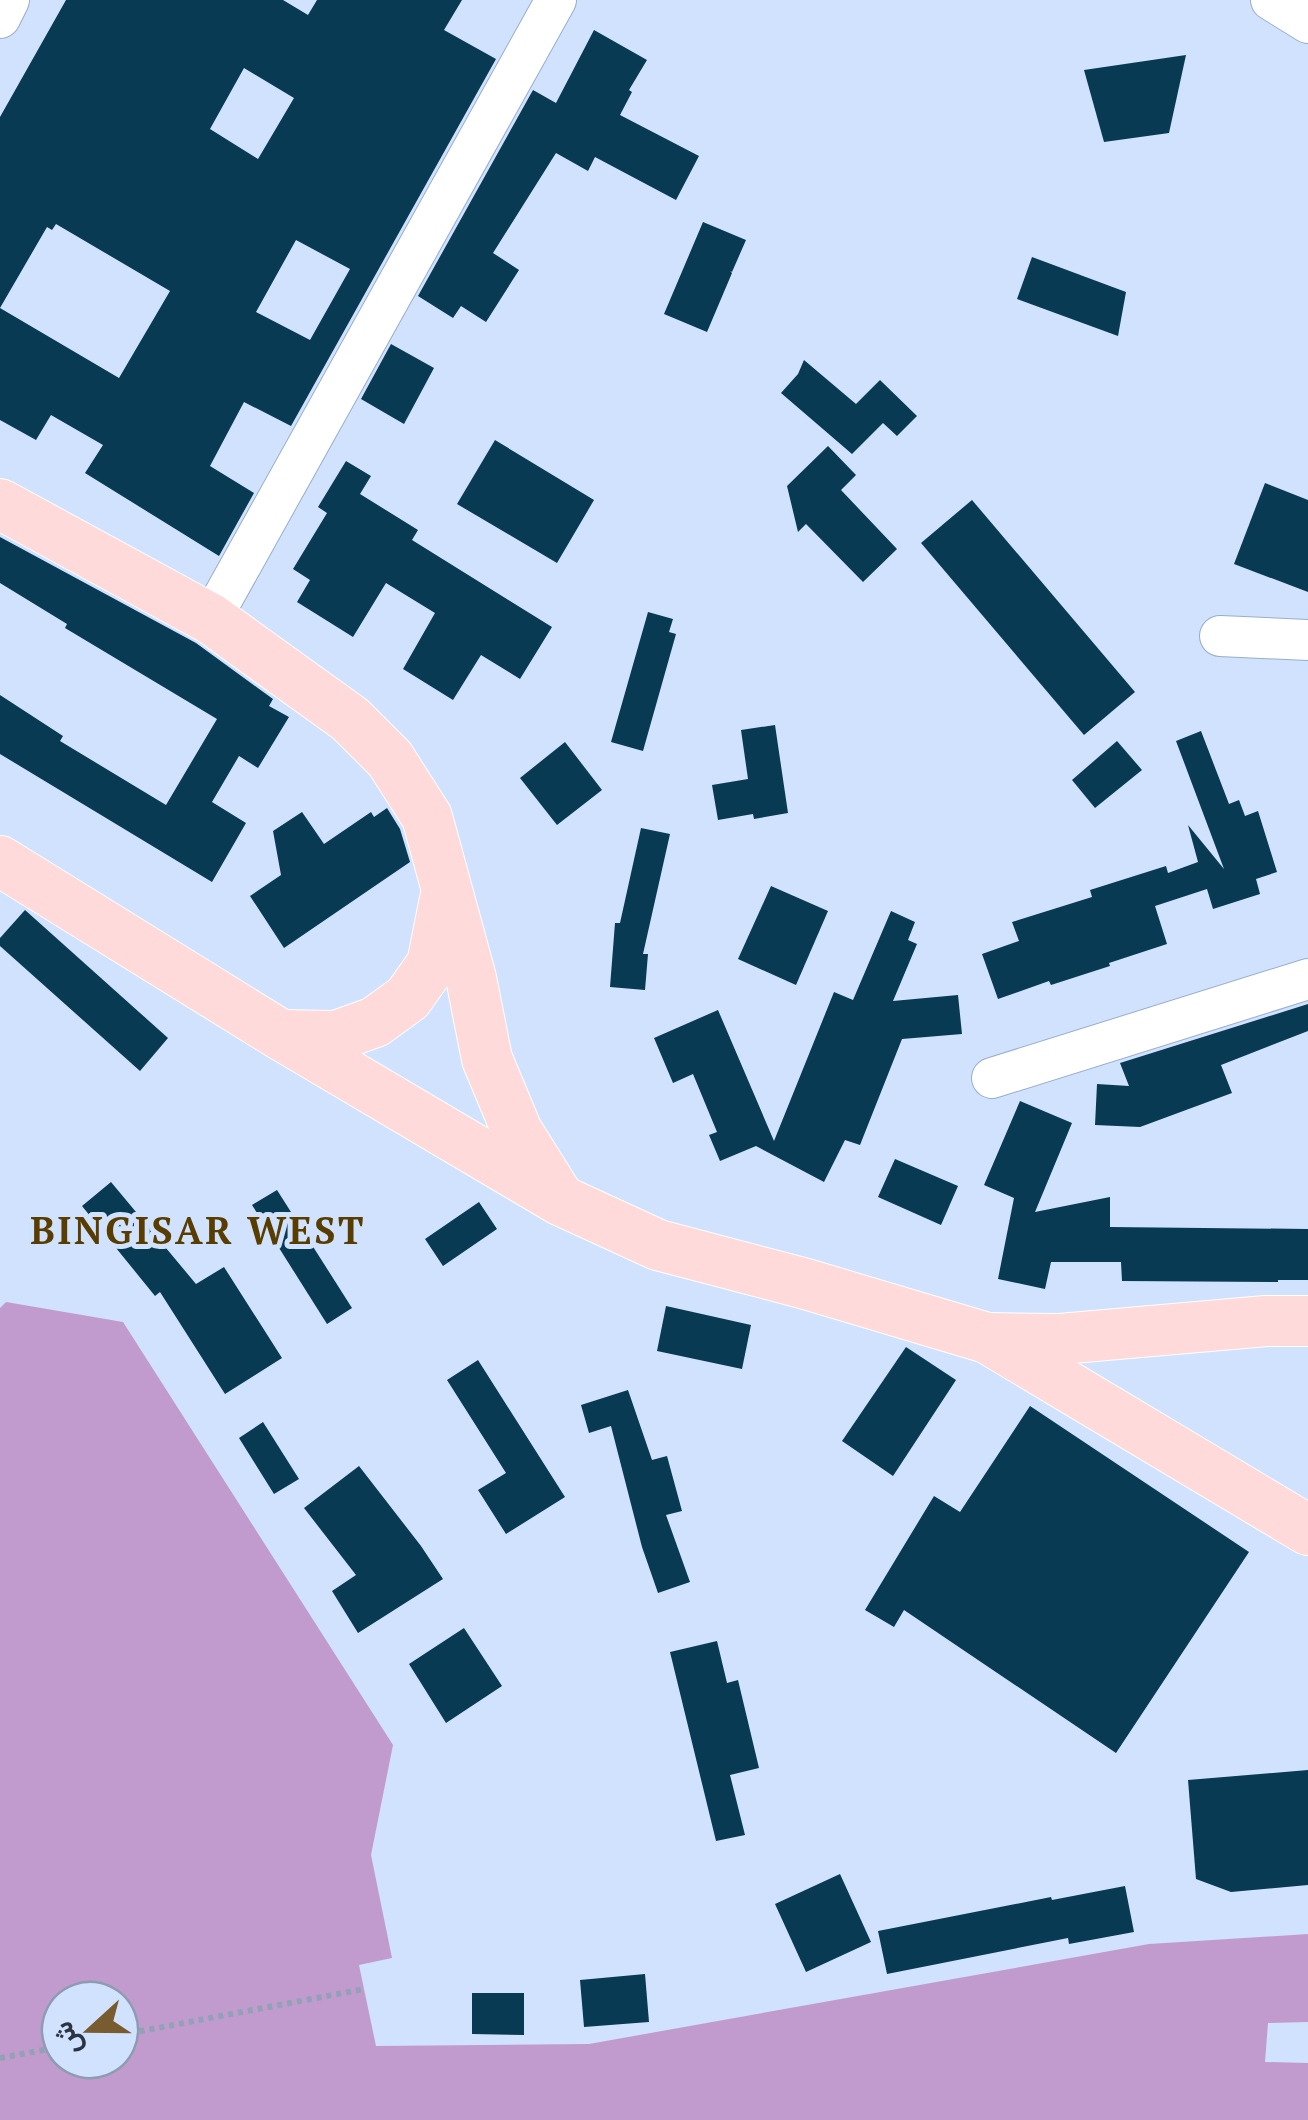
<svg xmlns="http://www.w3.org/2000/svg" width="1308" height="2120" viewBox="0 0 1308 2120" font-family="'PT Serif',Vazirmatn,serif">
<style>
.water{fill:#c29bce;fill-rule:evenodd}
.building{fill:#093a53;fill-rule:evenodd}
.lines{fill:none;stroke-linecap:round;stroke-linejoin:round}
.minor-casing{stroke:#98adcd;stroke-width:42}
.major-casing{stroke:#fff;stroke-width:52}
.path{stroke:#93a1b7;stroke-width:6;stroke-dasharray:5 5;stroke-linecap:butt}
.minor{stroke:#fff;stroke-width:40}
.major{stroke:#fedadb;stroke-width:50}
.labels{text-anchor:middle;stroke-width:10;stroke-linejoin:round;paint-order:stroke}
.district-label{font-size:38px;font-weight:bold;letter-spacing:2.5px;fill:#593c00;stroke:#d0e2fd}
</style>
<rect width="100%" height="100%" fill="#d0e2fd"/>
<path class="water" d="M6 1302 123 1322 393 1745 371 1855 392 1958 359 1965 376 2046 589 2044 1149 1944 1308 1934V2022L1268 2023 1265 2062 1308 2063V2120H0V1308ZM60 2000H120V2060H60Z"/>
<g class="building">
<path d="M66 0H283L308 15 317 0H462L444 30 496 59 291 426 244 402 210 466 254 493 219 556 85 473 103 445 51 415 36 440 0 420V308L119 378 170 291 56 224 52 230 47 227 0 308V117ZM244 68 294 98 258 159 210 129ZM296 240 350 269 310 340 256 312Z"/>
<polygon points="594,30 647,60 629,90 632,92 620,115 699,156 676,200 595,157 588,171 556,153 493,253 519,270 486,322 461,306 453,318 418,296 533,90 556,103"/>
<polygon points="1186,55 1169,133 1104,142 1084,70"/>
<polygon points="703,222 746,240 732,272 730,271 732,273 707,332 664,314"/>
<polygon points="1032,257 1126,292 1118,336 1017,299"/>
<polygon points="391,344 434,368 404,424 361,399"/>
<polygon points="804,360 856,404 880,380 917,416 897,436 883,423 852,454 781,393 798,374"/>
<polygon points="495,440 594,500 557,563 457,504"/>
<polygon points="828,446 856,475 841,490 897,549 863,582 806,524 798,532 787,486"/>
<polygon points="346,461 371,476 360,494 418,530 412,540 552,627 520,679 481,655 453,700 403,669 435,613 386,583 353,637 297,602 310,580 293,569 327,513 318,507"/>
<polygon points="1265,483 1308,500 1308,592 1234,564"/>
<polygon points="972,500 1135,692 1084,735 921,543"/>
<polygon points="0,537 196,643 273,699 269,706 289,717 258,768 239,756 212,802 246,823 212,882 0,754 0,695 63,736 60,741 166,805 217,719 65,628 67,624 0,583"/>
<polygon points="648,612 673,619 669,632 676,634 643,751 611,742"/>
<polygon points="775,725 788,813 754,819 753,814 718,820 712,785 748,779 741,730"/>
<polygon points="1201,731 1229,804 1239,800 1245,816 1258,811 1277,872 1256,879 1260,894 1213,909 1207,889 1155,906 1167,944 1109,963 1110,966 1051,985 1049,981 998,999 982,954 1019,941 1012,922 1092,897 1090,890 1166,866 1168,873 1198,862 1188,825 1224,869 1176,741"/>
<polygon points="1117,741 1142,770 1095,808 1072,780"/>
<polygon points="565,742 602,790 557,825 520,778"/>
<polygon points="387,808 400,829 410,862 284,948 250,896 281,875 273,831 302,812 324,844 371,812 374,817"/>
<polygon points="641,828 670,834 643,954 648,954 645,990 610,987 615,923 620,923"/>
<polygon points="771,886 828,911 796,985 738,959"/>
<polygon points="25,910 168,1038 140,1071 0,946 0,938"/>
<polygon points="891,911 915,922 908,940 917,944 893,1001 958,995 962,1034 902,1039 860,1145 845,1140 824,1182 756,1146 720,1161 709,1135 717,1132 693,1074 673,1083 654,1038 718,1010 774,1141 834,992 853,1000"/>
<polygon points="1308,1004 1308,1031 1221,1065 1232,1093 1140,1127 1095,1125 1097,1084 1129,1086 1120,1063"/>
<polygon points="1020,1101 1072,1123 1035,1212 1110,1197 1110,1227 1308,1229 1308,1280 1278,1280 1278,1282 1122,1281 1121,1262 1051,1262 1045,1289 998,1279 1014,1198 984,1185"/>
<polygon points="895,1159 958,1186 941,1225 878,1197"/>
<polygon points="111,1182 196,1284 224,1267 282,1358 225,1394 160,1292 155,1296 82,1206"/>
<polygon points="277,1190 352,1308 327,1324 252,1205"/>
<polygon points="479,1202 497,1229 443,1266 425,1239"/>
<polygon points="666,1306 751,1325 742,1369 657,1351"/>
<polygon points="906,1347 956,1380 893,1476 842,1441"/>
<polygon points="478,1360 565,1497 506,1534 478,1490 506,1473 447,1380"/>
<polygon points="628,1390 652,1460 667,1456 682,1511 666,1515 690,1582 658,1593 642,1547 611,1426 589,1433 581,1405"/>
<polygon points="1030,1406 1249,1552 1116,1753 904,1610 894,1627 865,1610 934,1496 960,1512"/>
<polygon points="263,1422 299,1479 274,1494 239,1438"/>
<polygon points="359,1466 421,1546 443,1579 358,1633 332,1591 356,1575 304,1508"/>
<polygon points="464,1628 502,1686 446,1723 409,1664"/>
<polygon points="717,1641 727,1683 738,1680 759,1768 730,1775 745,1835 716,1841 670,1652"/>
<polygon points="1308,1770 1308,1885 1231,1892 1196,1879 1188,1780"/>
<polygon points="840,1874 871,1942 806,1972 775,1904"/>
<polygon points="1125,1886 1134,1932 1069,1944 1068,1938 887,1974 878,1931 1051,1897 1052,1900"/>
<polygon points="645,1974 649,2022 584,2027 580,1980"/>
<polygon points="472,1993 524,1993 524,2035 472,2034"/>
</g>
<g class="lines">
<g class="minor-casing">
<g id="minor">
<polyline points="1271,0 1308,23"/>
<polyline points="0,18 9,0"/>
<polyline points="211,619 556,0"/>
<polyline points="1220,636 1308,640"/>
<polyline points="992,1078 1308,979"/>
</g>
</g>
<g class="major-casing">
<g id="major">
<polyline points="0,504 211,619 350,719 390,759 427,817 471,978 487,1059 517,1131 557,1195"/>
<polyline points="0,861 281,1035 560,1200 658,1245 806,1284 987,1338 1308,1530"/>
<polyline points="281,1035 336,1036 375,1022 408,998 432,964 445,899"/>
<polyline points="989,1338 1060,1339 1266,1321 1308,1321"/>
</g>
</g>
<g class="path">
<polyline points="120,2035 364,1989"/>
<polyline points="0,2058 60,2047"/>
</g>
<use href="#minor" class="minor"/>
<use href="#major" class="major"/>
</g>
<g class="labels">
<g class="district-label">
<text x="198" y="1244">BINGISAR WEST</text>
</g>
</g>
<g transform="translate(90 2030) rotate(249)"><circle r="48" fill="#d0e2fd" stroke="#8e9cb2" stroke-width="2.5"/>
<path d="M0-8L18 38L0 25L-18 38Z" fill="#785c2f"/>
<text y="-15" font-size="28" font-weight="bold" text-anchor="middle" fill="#2b3441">ش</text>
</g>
</svg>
